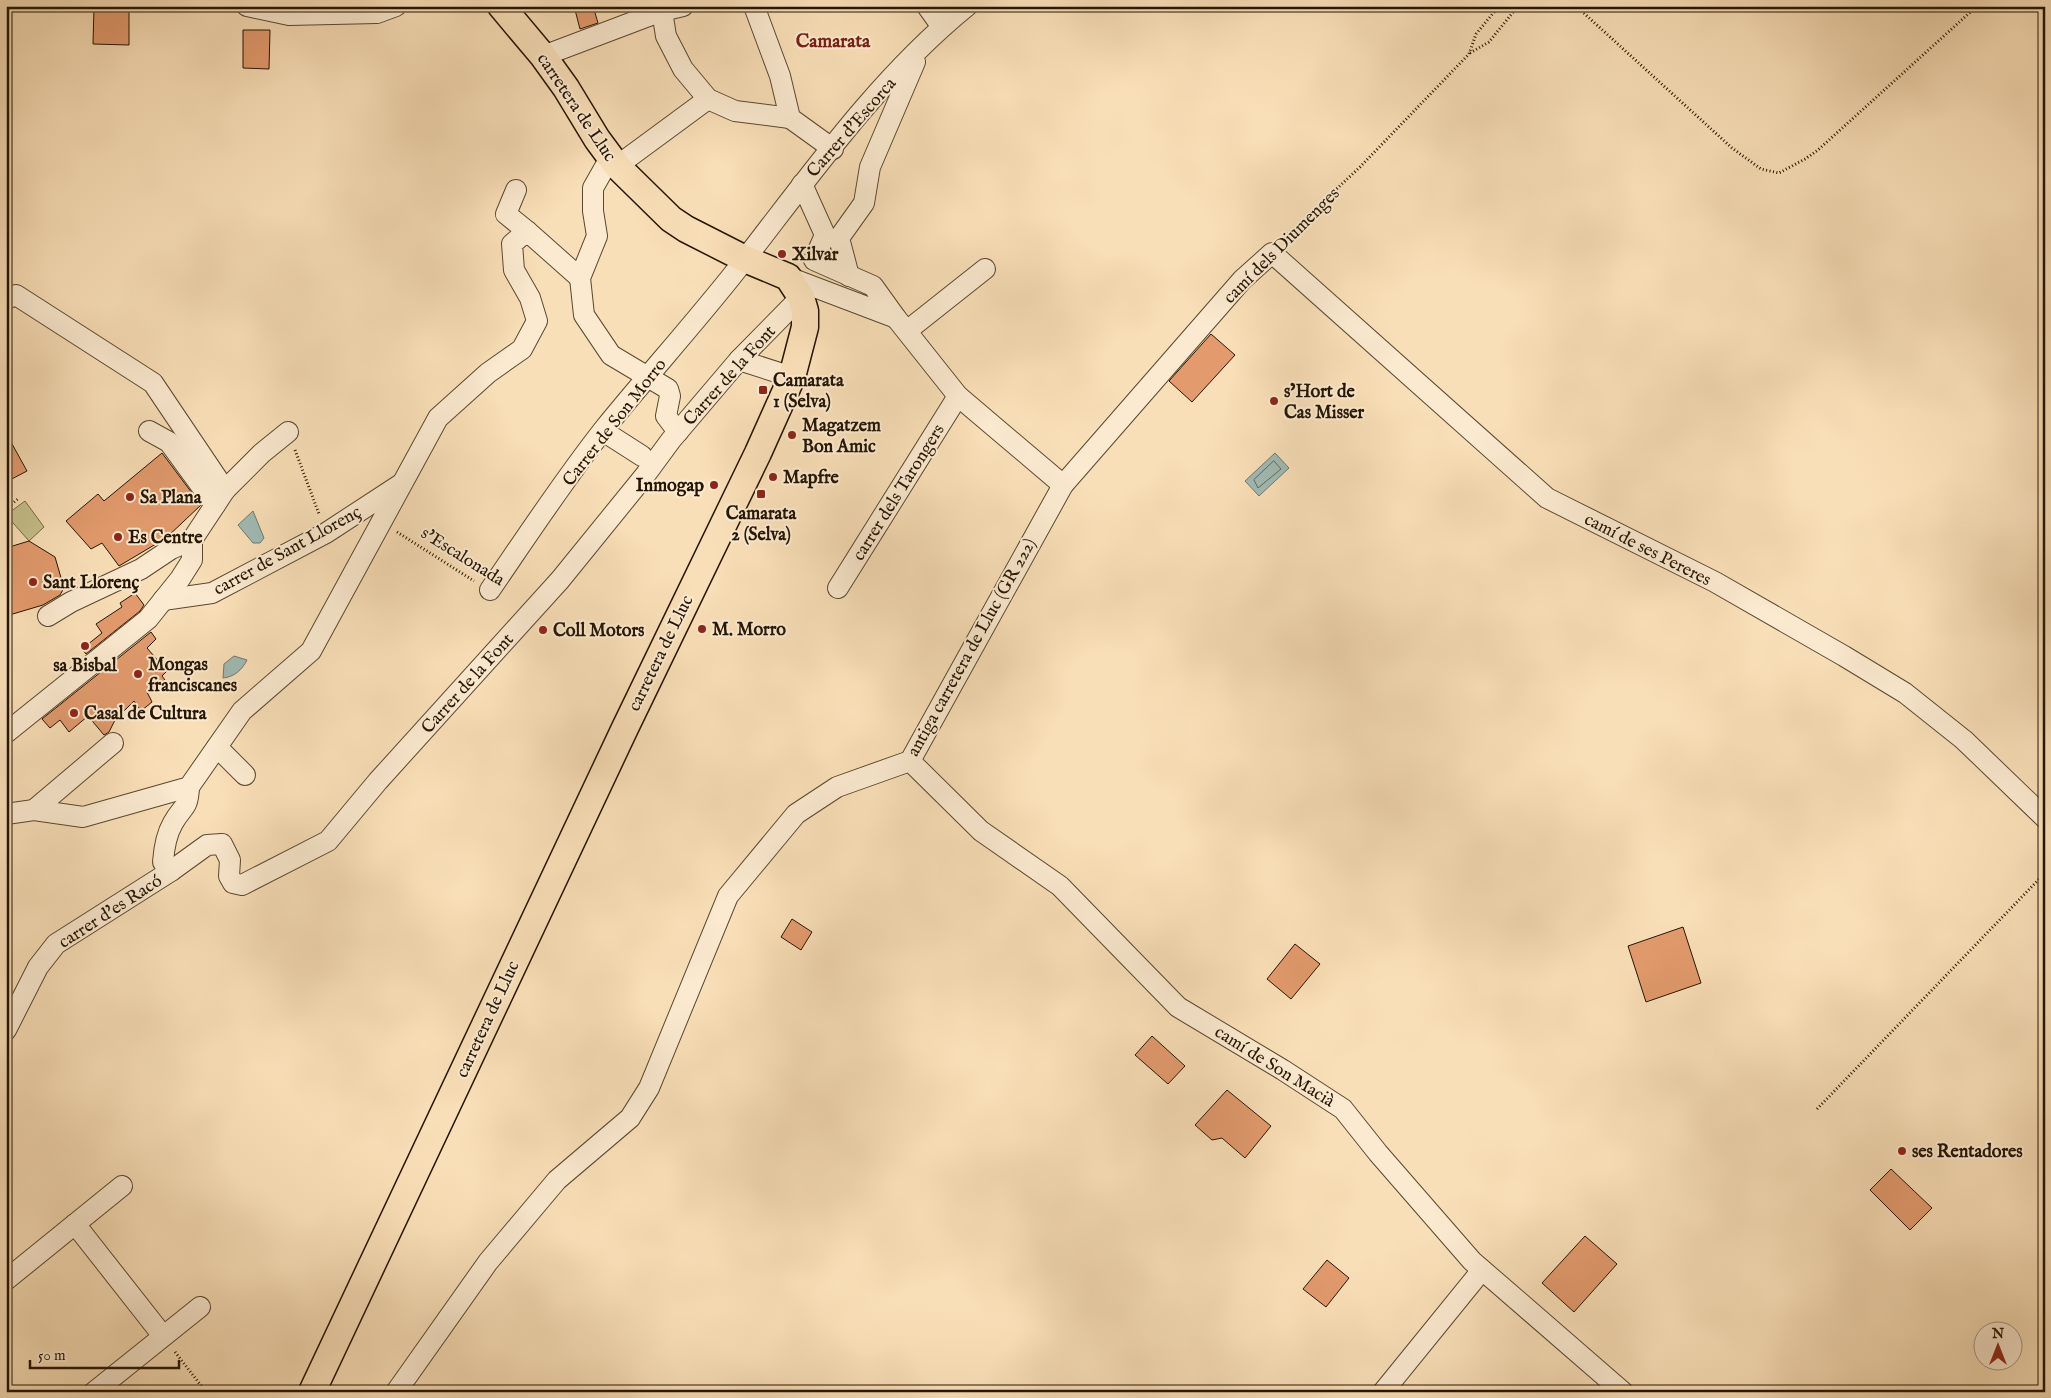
<svg xmlns="http://www.w3.org/2000/svg" width="2051" height="1398" viewBox="0 0 2051 1398" font-family="'IM FELL English',serif">
<style>
.green{fill:#c4c08a;stroke:#746a46}
.water{fill:#a0bbb6;stroke:#6e796e}
.lines{fill:none;stroke-linecap:round;stroke-linejoin:round}
.shore{stroke:#62685c;stroke-width:1}
.building{fill:#e39b6d;stroke:#241502}
.minor-casing{stroke:#59482f;stroke-width:22}
.major-casing{stroke:#241502;stroke-width:29}
.path{stroke:#241502;stroke-width:3;stroke-dasharray:1 2.5;stroke-linecap:butt}
.minor{stroke:#fbead0;stroke-width:20}
.major{stroke:#f9dfb7;stroke-width:26}
.poi-dot{fill:#8f2418;stroke:#fbead0;stroke-width:2}
.labels{text-anchor:middle;stroke-width:4;stroke-linejoin:round;paint-order:stroke}
.street-label{font-size:18px;fill:#241502;stroke:#fbead0}
.poi-label{font-size:18px;font-weight:bold;fill:#241502;stroke:#fbead0;text-anchor:start}
.neighbourhood-label{font-size:19px;font-weight:bold;fill:#7a1f14;stroke:#fbead0}
</style>
<rect width="100%" height="100%" fill="#f9dfb7"/>
<filter id="stains"><feTurbulence type="fractalNoise" baseFrequency=".004" numOctaves="4"/><feColorMatrix values="0 0 0 0 .2 0 0 0 0 .09 0 0 0 0 .02 0 0 0 .5 -.17"/></filter>
<radialGradient id="worn" r=".72"><stop offset=".6" stop-color="#630" stop-opacity="0"/><stop offset="1" stop-color="#630" stop-opacity=".3"/></radialGradient>
<polygon class="green" points="25,501 44,527 29,541 6,515"/>
<g class="water">
<polygon points="1275,453 1289,468 1259,496 1245,481"/>
<polygon points="253,511 264,538 260,543 253,543 238,525"/>
<path d="M234 656 247 660C242 670 234 677 223 678L224 664Z"/>
</g>
<g class="lines">
<polygon class="shore" points="1274,461 1281,469 1258,488 1254,480"/>
</g>
<g class="building">
<polygon points="574,6 593,6 598,23 580,29"/>
<polygon points="94,7 129,8 129,45 93,44"/>
<polygon points="243,30 270,30 269,69 243,68"/>
<polygon points="1211,334 1235,355 1192,402 1169,381"/>
<polygon points="6,433 27,471 6,482"/>
<polygon points="162,453 201,505 166,538 119,566 102,543 91,549 66,521 98,494 104,501"/>
<polygon points="29,541 55,557 64,588 60,595 43,605 6,616 6,548"/>
<polygon points="135,593 144,605 140,611 86,654 82,649 102,633 96,624 122,607 120,603"/>
<polygon points="151,632 156,639 147,648 167,671 162,676 165,680 147,692 152,702 141,711 134,701 115,720 109,732 104,735 88,716 69,732 60,720 50,728 42,719"/>
<polygon points="792,919 812,932 801,950 781,937"/>
<polygon points="1683,927 1701,983 1646,1002 1628,946"/>
<polygon points="1295,944 1320,964 1291,999 1267,979"/>
<polygon points="1152,1036 1185,1066 1168,1084 1135,1055"/>
<polygon points="1227,1090 1271,1126 1245,1158 1222,1138 1212,1140 1195,1125"/>
<polygon points="1891,1169 1932,1208 1910,1230 1870,1190"/>
<polygon points="1585,1236 1617,1264 1574,1312 1542,1283"/>
<polygon points="1327,1260 1349,1278 1326,1307 1303,1289"/>
</g>
<g class="lines">
<g class="minor-casing">
<g id="minor">
<polyline points="247,6 289,15 377,13 396,6"/>
<polyline points="754,6 780,76 790,118 833,149"/>
<polyline points="927,6 942,27"/>
<polyline points="662,11 666,36 683,69 708,99 735,111 790,118"/>
<polyline points="543,56 662,11 683,6"/>
<polyline points="610,158 593,188 593,211 597,236 580,278 584,315 611,355 668,389 670,396 666,416 678,432"/>
<polyline points="617,166 708,99"/>
<polyline points="516,190 506,214 527,231"/>
<polyline points="849,276 839,238 864,203 870,167 915,62"/>
<polyline points="788,277 896,318 873,286 814,260 825,235 802,184"/>
<polyline points="6,299 16,295 153,383 225,490"/>
<polyline points="896,318 958,396 1063,485"/>
<polyline points="908,330 985,269"/>
<polyline points="739,360 792,377"/>
<polyline points="149,431 169,442 215,505"/>
<polyline points="603,431 642,456"/>
<polyline points="838,588 958,396"/>
<path d="M490 590C527 536 563 481 604 429 647 376 693 325 735 272 807 180 876 80 967 6"/>
<polyline points="163,600 212,593 326,533 401,484"/>
<polyline points="48,616 71,602 141,569 171,549 192,540 225,490 262,453 288,432"/>
<polyline points="6,733 148,619 180,579 192,560 192,540"/>
<polyline points="217,747 245,775"/>
<polyline points="910,761 981,831 1060,886 1178,1007 1283,1070 1343,1109 1378,1153 1472,1261 1623,1392"/>
<polyline points="34,810 113,743"/>
<polyline points="6,814 34,810 83,817 189,787 242,711 311,651 438,418 488,373 522,349 537,321 530,298 514,270 512,244 527,231 580,278"/>
<path d="M171 871 163 862C164 848 166 835 173 823 183 805 188 810 189 787"/>
<polyline points="6,1030 38,967 56,944 171,871 207,845 222,844 230,860 229,876 233,883 242,885 328,841 378,781 560,580 646,474 671,440 739,360 801,297"/>
<polyline points="75,1224 163,1336"/>
<polyline points="6,1280 122,1186"/>
<polyline points="94,1392 200,1307"/>
<polyline points="396,1392 488,1262 557,1180 630,1118 649,1088 728,896 796,814 837,787 910,761 1063,485 1242,280 1272,253 1547,498 1715,582 1844,656 1905,693 1964,740 2045,818"/>
<polyline points="1383,1392 1482,1270"/>
</g>
</g>
<g class="major-casing">
<polyline id="major" points="312,1392 625,728 758,453 792,377 805,327 805,311 801,297 788,277 745,259 686,229 671,219 617,166 597,139 566,88 543,56 501,6"/>
</g>
<g class="path">
<polyline points="1576,6 1732,148 1761,169 1779,173 1805,159 1818,150 1977,6"/>
<polyline points="1470,53 1489,42 1518,6"/>
<polyline points="1283,239 1360,167 1469,54 1476,34 1499,6"/>
<polyline points="295,450 319,514"/>
<polyline points="6,509 19,498"/>
<polyline points="397,532 474,581"/>
<polyline points="1817,1109 2045,873"/>
<polyline points="175,1352 206,1392"/>
</g>
<use href="#minor" class="minor"/>
<use href="#major" class="major"/>
</g>
<g class="poi-dot">
<circle cx="782" cy="254" r="5"/>
<rect x="758" y="385" width="10" height="10" rx="2.5"/>
<circle cx="1274" cy="401" r="5"/>
<circle cx="792" cy="435" r="5"/>
<circle cx="773" cy="477" r="5"/>
<circle cx="714" cy="485" r="5"/>
<rect x="756" y="489" width="10" height="10" rx="2.5"/>
<circle cx="130" cy="497" r="5"/>
<circle cx="118" cy="537" r="5"/>
<circle cx="33" cy="582" r="5"/>
<circle cx="702" cy="629" r="5"/>
<circle cx="543" cy="630" r="5"/>
<circle cx="85" cy="646" r="5"/>
<circle cx="138" cy="674" r="5"/>
<circle cx="74" cy="713" r="5"/>
<circle cx="1902" cy="1151" r="5"/>
</g>
<g class="labels">
<g class="street-label">
<text transform="translate(577 107) rotate(56)" y="6">carretera de Lluc</text>
<text transform="translate(851 127) rotate(-49)" y="6">Carrer d'Escorca</text>
<text transform="translate(1281 245) rotate(-45)" y="6">camí dels Diumenges</text>
<text transform="translate(729 375) rotate(-48)" y="6">Carrer de la Font</text>
<text transform="translate(614 422) rotate(-52)" y="6">Carrer de Son Morro</text>
<text transform="translate(898 492) rotate(-58)" y="6">carrer dels Tarongers</text>
<text transform="translate(1648 549) rotate(27)" y="6">camí de ses Pereres</text>
<text transform="translate(287 550) rotate(-29)" y="6">carrer de Sant Llorenç</text>
<text transform="translate(463 556) rotate(32)" y="6">s'Escalonada</text>
<text transform="translate(971 647) rotate(-61)" y="6">antiga carretera de Lluc (GR 222)</text>
<text transform="translate(660 653) rotate(-64)" y="6">carretera de Lluc</text>
<text transform="translate(467 683) rotate(-48)" y="6">Carrer de la Font</text>
<text transform="translate(110 911) rotate(-33)" y="6">carrer d'es Racó</text>
<text transform="translate(487 1019) rotate(-65)" y="6">carretera de Lluc</text>
<text transform="translate(1275 1066) rotate(32)" y="6">camí de Son Macià</text>
</g>
<g class="poi-label">
<text x="792" y="260">Xilvar</text>
<text x="773" y="386">Camarata<tspan x="773" dy="21">1 (Selva)</tspan></text>
<text x="1284" y="397">s’Hort de<tspan x="1284" dy="21">Cas Misser</tspan></text>
<text x="802" y="431">Magatzem<tspan x="802" dy="21">Bon Amic</tspan></text>
<text x="783" y="483">Mapfre</text>
<text x="704" y="491" text-anchor="end">Inmogap</text>
<text x="140" y="503">Sa Plana</text>
<text x="761" y="519" text-anchor="middle">Camarata<tspan x="761" dy="21">2 (Selva)</tspan></text>
<text x="128" y="543">Es Centre</text>
<text x="43" y="588">Sant Llorenç</text>
<text x="712" y="635">M. Morro</text>
<text x="553" y="636">Coll Motors</text>
<text x="148" y="670">Mongas<tspan x="148" dy="21">franciscanes</tspan></text>
<text x="85" y="671" text-anchor="middle">sa Bisbal</text>
<text x="84" y="719">Casal de Cultura</text>
<text x="1912" y="1157">ses Rentadores</text>
</g>
<g class="neighbourhood-label">
<text x="833" y="47">Camarata</text>
</g>
</g>
<rect width="2051" height="1398" fill="none" stroke="#f9dfb7" stroke-width="25"/>
<rect x="8" y="8" width="2036" height="1383" fill="none" stroke="#241502" stroke-width="2.5"/>
<rect x="12" y="12" width="2026" height="1373" fill="none" stroke="#241502"/>
<g transform="translate(1998 1346)"><circle r="24" fill="#fbead0" stroke="#a5957e"/>
<path d="M0-4L9 19L0 12L-9 19Z" fill="#8f2418"/>
<text y="-8" font-size="14" font-weight="bold" text-anchor="middle" fill="#241502">N</text>
</g>
<path d="M30 1360v8h149v-8" fill="none" stroke="#241502" stroke-width="2.5"/>
<text x="38" y="1360" font-size="15" fill="#241502" stroke="#fbead0" stroke-width="4" paint-order="stroke">50 m</text>
<rect width="100%" height="100%" filter="url(#stains)"/>
<rect width="100%" height="100%" fill="url(#worn)"/>
</svg>
